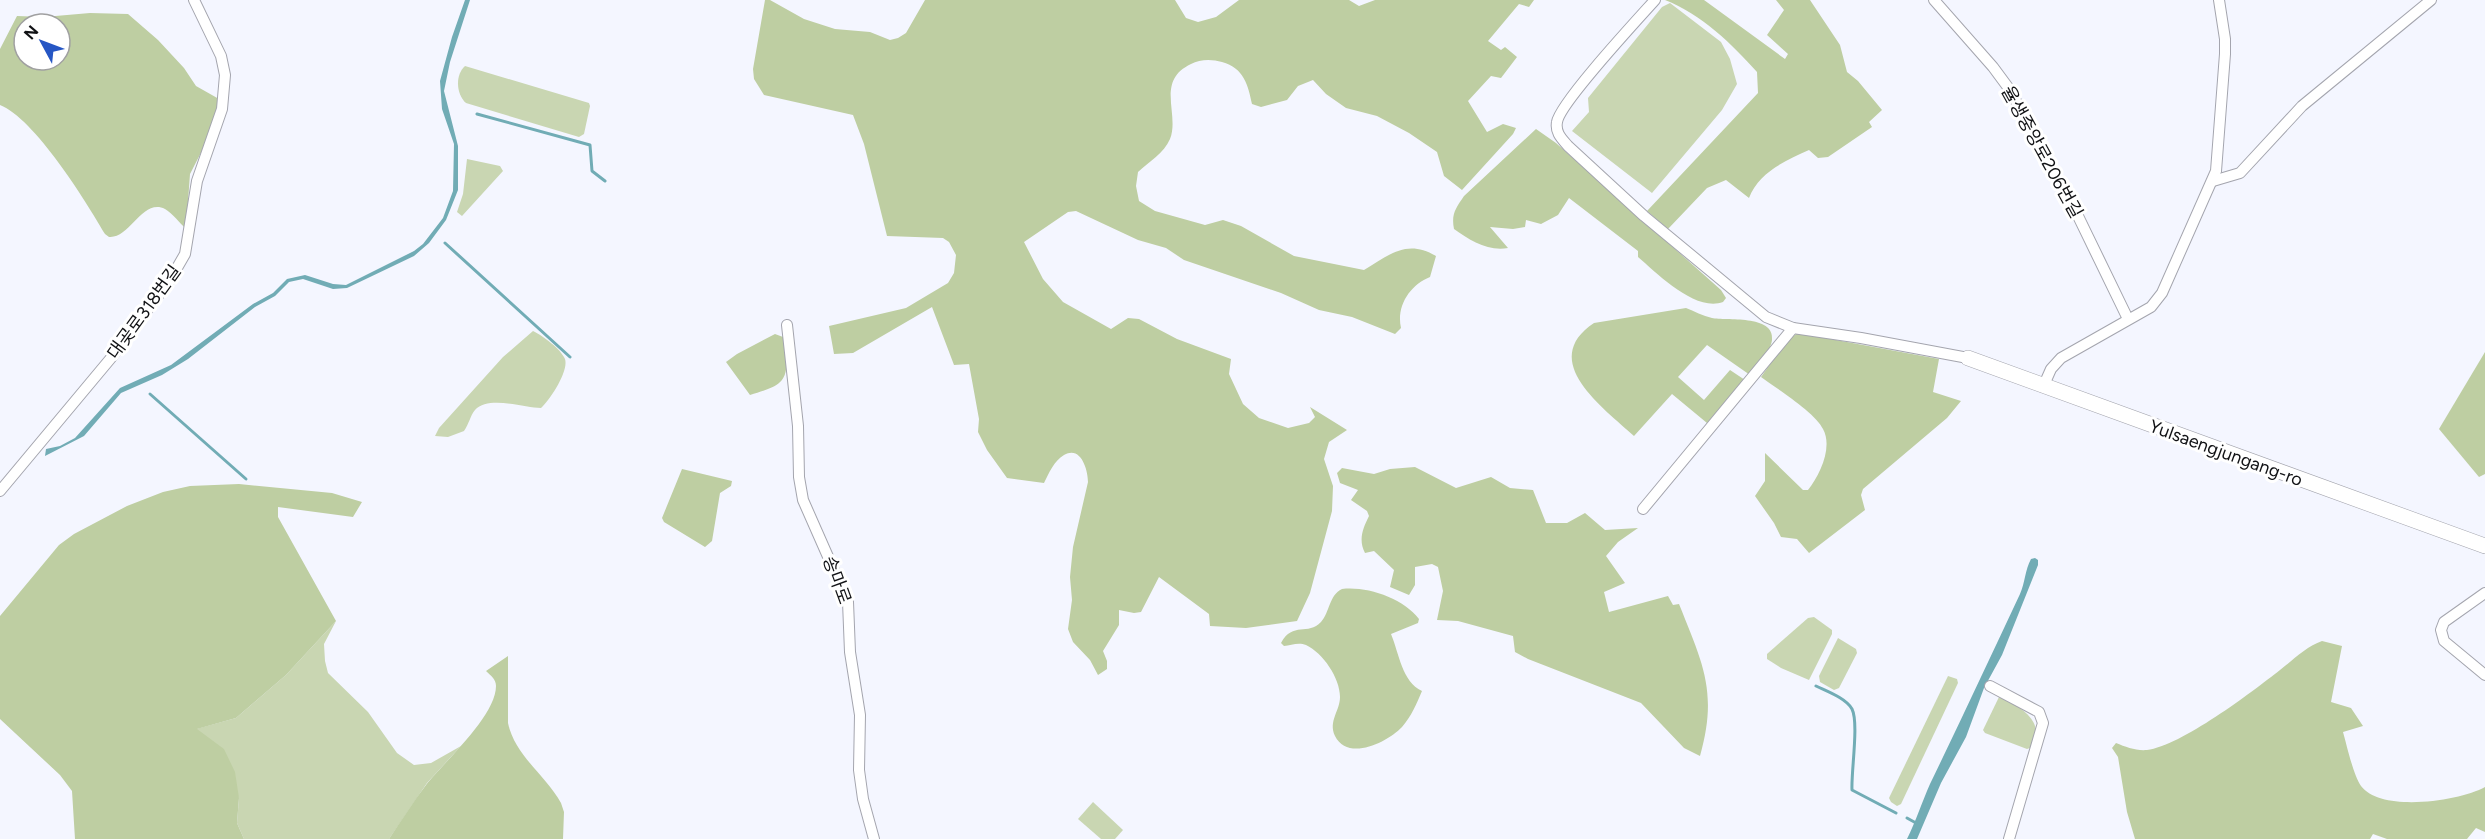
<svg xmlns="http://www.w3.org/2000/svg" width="2485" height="839" viewBox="0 0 2485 839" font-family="Figtree,'Noto Sans KR',sans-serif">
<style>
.green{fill:#c9d6b2}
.forest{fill:#becea2;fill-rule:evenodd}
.water{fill:#71acb5}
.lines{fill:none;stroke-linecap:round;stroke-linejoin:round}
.stream{stroke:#71acb5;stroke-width:3}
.street-casing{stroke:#a4a5ae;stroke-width:12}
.secondary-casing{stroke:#a4a5ae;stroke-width:16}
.street{stroke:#fff;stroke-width:10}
.secondary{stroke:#fff;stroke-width:15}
.labels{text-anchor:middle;stroke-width:6;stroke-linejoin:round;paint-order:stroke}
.street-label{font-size:18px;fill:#111215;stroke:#fff}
</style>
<rect width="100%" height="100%" fill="#f4f6ff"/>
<g class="green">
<polygon points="1670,3 1721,42 1730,59 1737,84 1722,110 1652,193 1572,131 1589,112 1588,98 1662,7"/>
<path d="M465 66 589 103 590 106 584 134 579 137 466 103C456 94 455 75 465 66Z"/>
<polygon points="467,159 500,166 503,171 462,216 457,212 463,194"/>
<path d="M533 331C543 336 561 349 565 359 569 371 550 400 541 408 524 408 489 395 475 410 470 416 469 424 464 431L448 437 435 436 439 428 503 357Z"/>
<polygon points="1814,617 1832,630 1832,634 1809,680 1781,668 1767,659 1767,654 1808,618"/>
<polygon points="336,621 324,644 325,661 328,673 368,712 397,753 414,765 431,763 461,746 427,783 389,839 244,839 237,823 239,798 196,729 236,718 286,675"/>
<polygon points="1838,638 1856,649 1857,653 1839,688 1834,690 1820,682 1819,676"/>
<polygon points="1948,676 1957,679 1958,683 1901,804 1897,806 1891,802 1889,798"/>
<path d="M1999 697C2019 705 2049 723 2030 748L2027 749 1985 733 1983 730Z"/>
<polygon points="1093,802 1123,830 1115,839 1101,839 1078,819"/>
</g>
<g class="forest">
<path d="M765 0H770L804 19 835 29 870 32 890 40 898 38 906 33 925 0H1175L1186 18 1198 22 1216 17 1239 0H1349L1359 6 1375 0H1534L1529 7 1519 4 1488 41 1501 50 1505 47 1517 57 1501 78 1491 76 1468 101 1487 132 1503 124 1516 128 1513 134 1462 190 1444 176 1437 152 1409 133 1377 116 1346 108 1326 94 1313 80 1298 86 1287 100 1261 107 1252 104C1248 85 1244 68 1222 62 1212 59 1200 59 1191 64 1155 81 1180 114 1170 139 1164 153 1149 162 1138 172L1136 186 1139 201 1155 211 1205 225 1223 220 1241 226 1294 256 1364 270C1388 256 1406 238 1436 256L1430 277C1410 285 1396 306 1401 328L1395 334 1352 317 1319 310 1281 293 1184 260 1166 248 1138 240 1076 211 1068 212 1024 242 1043 279 1063 302 1111 329 1128 318 1139 319 1177 339 1231 359 1229 374 1243 404 1259 418 1288 428 1309 423 1315 417 1310 407 1347 430 1329 442 1324 459 1333 486 1332 511 1310 593 1297 621 1246 628 1210 626 1209 614 1159 577 1141 612 1134 613 1119 610V625L1103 651 1107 661V669L1098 675 1090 660 1073 642 1068 629 1072 600 1070 577 1073 547 1088 482C1088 470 1081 445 1064 455 1054 461 1049 473 1044 483L1007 478 987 450 978 432 979 419 969 364 954 365 932 307 853 353 834 354 829 326 906 308 948 283 954 273 956 255 949 242 943 238 887 236 864 144 853 115 764 95 754 79 753 69Z"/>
<path d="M1665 0H1704L1785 59 1788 54 1767 35 1784 10 1776 0H1810L1840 45 1847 72 1858 81 1882 110 1869 122 1872 127 1828 157 1818 158 1809 150C1785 161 1759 172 1749 198L1726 180 1707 188 1668 229 1647 211 1758 93 1757 72C1732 44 1701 14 1665 0Z"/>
<path d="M90 13 128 14 158 40 184 68 196 86 219 99 209 137 190 174 186 229C179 222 173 214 165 209 142 198 130 239 109 237L105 234C86 201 34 118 0 105V49L17 16 44 17ZM24 24H60V60H24Z"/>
<path d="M1536 129 1556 143 1721 290 1726 298 1723 302C1695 312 1658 274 1638 257V251L1569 198 1558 215 1541 224 1526 220 1525 227 1513 229 1490 227 1508 248C1489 252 1469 240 1454 229 1451 214 1456 208 1464 196Z"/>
<path d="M1686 308C1694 311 1703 316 1712 318 1725 321 1775 314 1772 340 1771 351 1756 366 1750 375L1707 345 1678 377 1704 400 1730 370 1745 380 1707 423 1672 394 1634 436C1604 408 1537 361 1594 323Z"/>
<path d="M1798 333 1939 359 1933 392 1961 401 1947 418 1863 489 1861 495 1865 510 1809 553 1797 539 1781 537 1774 523 1755 496 1765 481V453L1803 490H1808C1820 475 1833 447 1823 429 1816 413 1776 388 1761 377L1787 340Z"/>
<path d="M775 334 783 337C785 344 785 350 786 357 789 386 774 387 750 395L726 362 737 354Z"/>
<polygon points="2485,352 2485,474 2479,477 2439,429"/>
<path d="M1415 467 1456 488 1491 477 1510 488 1533 490 1546 523H1567L1585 513 1605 530 1638 528 1618 542 1606 556 1625 583 1604 592 1609 612 1668 596 1673 605 1679 604C1703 664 1718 692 1700 756L1684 748 1641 703 1528 659 1515 652 1513 636 1458 621 1437 620 1443 591 1438 567 1432 564 1415 567V585L1409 595 1390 587 1394 570 1374 551 1365 553C1358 540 1363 528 1369 516L1367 511 1351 500 1358 490 1340 483 1337 473 1342 468 1374 474 1390 469Z"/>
<polygon points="682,469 732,481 731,486 720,493 712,541 705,547 664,522 662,518"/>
<polygon points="239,484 332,493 362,502 353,517 278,507 278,517 336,621 286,675 236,718 197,729 224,749 235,772 239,798 237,823 244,839 75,839 72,791 60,775 0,719 0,616 59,545 74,534 127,506 163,492 190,486"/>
<path d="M1342 589C1367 586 1403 598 1419 619L1418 623 1391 634C1399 653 1402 682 1422 691 1417 703 1411 717 1402 727 1388 742 1348 762 1335 736 1328 721 1340 711 1340 697 1340 678 1323 653 1306 645 1299 642 1291 645 1284 646L1281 643C1293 621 1308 636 1321 622 1330 612 1329 595 1342 589Z"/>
<path d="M2322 641 2342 646 2331 702 2351 708 2363 726 2343 732C2347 746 2353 774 2361 786 2381 813 2460 801 2485 787V832L2476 828 2467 839H2387L2373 834 2370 839H2135L2127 812 2118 757 2112 748 2116 743C2126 747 2136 751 2147 750 2181 746 2252 692 2280 670 2293 660 2307 646 2322 641Z"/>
<path d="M508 656V723C515 756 545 774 561 803L564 812 563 839H389C401 821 413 802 426 785 444 762 496 716 496 686 496 679 491 676 486 671Z"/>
</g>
<g class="water">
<polygon points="465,0 470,0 450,62 444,91 458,146 458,190 446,220 429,243 414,256 347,288 333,289 303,279 289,282 275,296 255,307 188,359 162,375 121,393 84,436 45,456 46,449 60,446 75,438 120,388 171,365 253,304 273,293 287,279 305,275 333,284 346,285 414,251 423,244 443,218 453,191 454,144 442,109 440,81 452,37"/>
<path d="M2035 558 2038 560V565L2002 655 1984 688 1966 737 1941 783 1917 839H1907C1916 821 1922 802 1930 784 1961 720 1990 658 2020 594 2025 583 2025 570 2031 559Z"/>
</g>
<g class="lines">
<g class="stream">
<polyline points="477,114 590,145 592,171 605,181"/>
<polyline points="445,243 570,357"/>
<polyline points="150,394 246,479"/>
<path d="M1816 686C1826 691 1846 698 1852 709 1859 723 1851 772 1852 790L1896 813"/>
<polyline points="1907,818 1916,823"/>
</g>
<g class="street-casing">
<g id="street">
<path d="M1655 0C1637 20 1560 103 1557 122 1555 133 1562 139 1568 146L1644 216 1766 317 1793 328 1861 338 1968 358"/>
<polyline points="1934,0 1993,67 2010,90 2078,216 2128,319"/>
<polyline points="2213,181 2240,173 2302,106 2431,0"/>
<polyline points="787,325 798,426 799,477 803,500 848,602 850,652 860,715 859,770 863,799 874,839"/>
<polyline points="2043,387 2051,369 2061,358 2151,307 2162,293 2216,171 2225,54 2225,39 2219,0"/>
<polyline points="0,491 111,358 170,280 185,254 197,181 222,109 225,75 221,56 194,0"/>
<polyline points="1643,509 1793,328"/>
<polyline points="2485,593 2444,622 2441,630 2444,641 2485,675"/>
<polyline points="1990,686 2039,712 2043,723 2009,839"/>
</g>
</g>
<g class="secondary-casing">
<polyline id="secondary" points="1968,358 2485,546"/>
</g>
<use href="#street" class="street"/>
<use href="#secondary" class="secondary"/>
</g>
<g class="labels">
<g class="street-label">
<text transform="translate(2042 152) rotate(61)" y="6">율생중앙로206번길</text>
<text transform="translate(144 312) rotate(-54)" y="6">대곶로318번길</text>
<text transform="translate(2226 453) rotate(20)" y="6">Yulsaengjungang-ro</text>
<text transform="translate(837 580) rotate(70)" y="6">송마로</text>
</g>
</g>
<g transform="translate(42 42) rotate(311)"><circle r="28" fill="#ffffff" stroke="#a0a0a1" stroke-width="1.5"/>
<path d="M0-4.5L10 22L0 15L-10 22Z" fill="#2656c4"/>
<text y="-9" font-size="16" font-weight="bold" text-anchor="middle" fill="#111215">N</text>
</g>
</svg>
